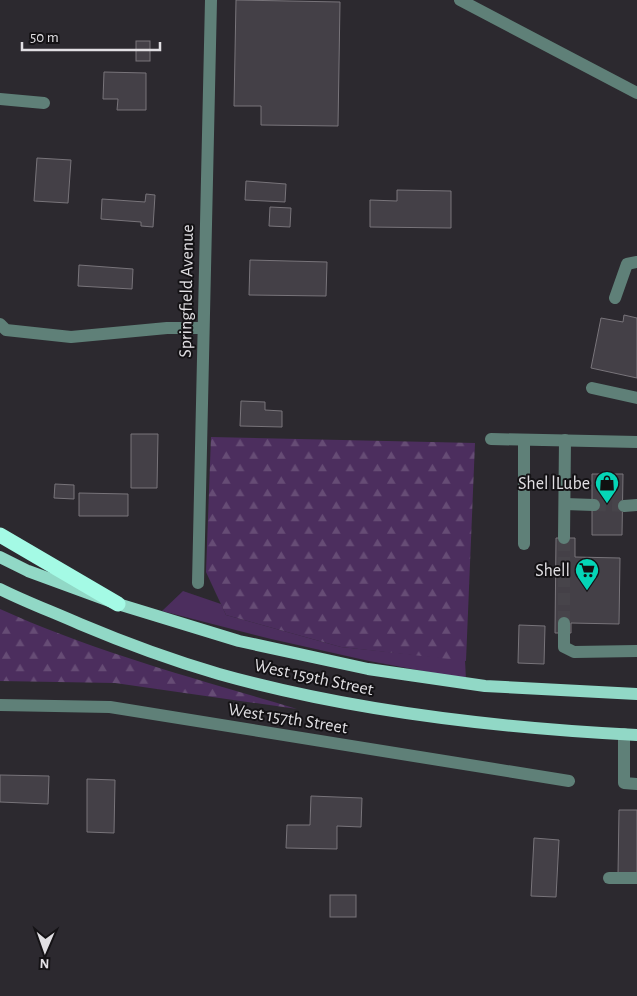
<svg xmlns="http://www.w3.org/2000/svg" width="637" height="996" viewBox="0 0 637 996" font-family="'Alegreya Sans',sans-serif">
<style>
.grass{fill:#4c2e5e}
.forest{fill:url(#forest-firs)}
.building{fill:#444047;stroke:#78747a}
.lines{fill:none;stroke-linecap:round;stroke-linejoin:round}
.minor-tunnel{stroke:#47444a;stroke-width:12;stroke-dasharray:12 6;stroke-linecap:butt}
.minor{stroke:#5f8078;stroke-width:12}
.major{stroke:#91d8c6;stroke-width:12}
.highway{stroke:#a4fae5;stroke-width:15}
.labels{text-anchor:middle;stroke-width:4;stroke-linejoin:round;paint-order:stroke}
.street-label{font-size:18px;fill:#e1dfe3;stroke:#141215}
.poi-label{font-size:18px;fill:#e1dfe3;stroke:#141215;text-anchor:end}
</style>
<defs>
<pattern id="forest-firs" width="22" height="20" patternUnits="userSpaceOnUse" patternTransform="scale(1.25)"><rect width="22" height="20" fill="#4c2e5e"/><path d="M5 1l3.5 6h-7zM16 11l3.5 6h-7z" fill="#664c75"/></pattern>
</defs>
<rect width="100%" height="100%" fill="#2c292f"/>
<polygon class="grass" points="183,591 221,604 226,615 341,647 465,660 466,679 369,661 271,639 162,611"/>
<g class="forest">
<polygon points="211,437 475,443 466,661 341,647 226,615 206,572"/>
<path d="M0 609C95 652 197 679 297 709L115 683 0 681Z"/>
</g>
<g class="building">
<polygon points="236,0 340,2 338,126 261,125 261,106 234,106"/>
<rect x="136" y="41" width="14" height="20"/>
<polygon points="104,72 146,73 146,110 117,110 118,99 103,99"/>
<polygon points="37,158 71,160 68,203 34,201"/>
<polygon points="246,181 286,184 285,202 245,200"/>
<polygon points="397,190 451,191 451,228 370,227 370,200 397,201"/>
<polygon points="146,194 155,195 153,227 141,226 141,222 101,219 102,199 145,202"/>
<polygon points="270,207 291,208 290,227 269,226"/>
<polygon points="250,260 327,262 326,296 249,295"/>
<polygon points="79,265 133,269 132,289 78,286"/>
<polygon points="624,315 637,318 637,378 591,368 601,318 623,322"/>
<polygon points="241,401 265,402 265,410 282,411 282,427 240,426"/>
<polygon points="131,434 158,434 157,488 131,488"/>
<polygon points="592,474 623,474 622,535 592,535"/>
<polygon points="55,484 74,485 74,499 54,498"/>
<polygon points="79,493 128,494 128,516 79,516"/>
<polygon points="556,538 575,538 575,557 620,558 619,624 571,623 571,633 555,633"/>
<polygon points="519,625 545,626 544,664 518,663"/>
<polygon points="0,775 49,776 48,804 0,802"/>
<polygon points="87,779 115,780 114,833 87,832"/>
<polygon points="311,796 362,798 361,827 337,826 337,849 286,848 287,825 310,825"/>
<polygon points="619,810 637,810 637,874 618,874"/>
<polygon points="534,838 559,840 556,897 531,896"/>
<rect x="330" y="895" width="26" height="22"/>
</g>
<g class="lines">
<g class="minor-tunnel">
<polyline points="594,505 624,506"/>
<polyline points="564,623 564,538"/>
</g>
<g class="minor">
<polyline points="460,0 637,93"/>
<polyline points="0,99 44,103"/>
<polyline points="615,298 627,264 637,262"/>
<polyline points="0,324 6,330 71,337 167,328 203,328"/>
<polyline points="592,388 637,398"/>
<polyline points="491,439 637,442"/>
<polyline points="565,504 594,505"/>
<polyline points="624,506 637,505"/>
<polyline points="564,538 565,440"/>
<polyline points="524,544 524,440"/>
<polyline points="198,583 211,0"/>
<polyline points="564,623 564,647 574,652 637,651"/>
<polyline points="0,705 110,707 569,781"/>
<polyline points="624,734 624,783 637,784"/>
<polyline points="609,878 637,878"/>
</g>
<g class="major">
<polyline points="0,557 28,571 118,604 239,641 368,669 485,686 637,694"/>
<path d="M0 589C26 602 53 612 80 624 125 643 171 660 219 674 354 712 497 728 637 735"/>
</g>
<polyline class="highway" points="0,535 118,604"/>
</g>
<defs>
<g id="shop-pin" transform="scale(1.25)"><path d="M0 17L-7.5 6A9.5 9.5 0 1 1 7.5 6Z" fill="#05d5b6" stroke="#141215"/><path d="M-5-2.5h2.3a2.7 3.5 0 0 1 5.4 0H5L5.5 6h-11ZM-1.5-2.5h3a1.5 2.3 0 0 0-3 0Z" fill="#111"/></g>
<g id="supermarket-pin" transform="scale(1.25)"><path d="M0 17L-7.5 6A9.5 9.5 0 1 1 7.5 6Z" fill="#05d5b6" stroke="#141215"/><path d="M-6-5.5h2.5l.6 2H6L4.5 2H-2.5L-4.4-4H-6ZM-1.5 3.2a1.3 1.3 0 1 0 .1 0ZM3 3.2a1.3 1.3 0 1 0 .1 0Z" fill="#111"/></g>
</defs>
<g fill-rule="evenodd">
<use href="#shop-pin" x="607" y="483"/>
<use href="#supermarket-pin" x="587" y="570"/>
</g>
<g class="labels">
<g class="street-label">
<text transform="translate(186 291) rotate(-89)" y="6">Springfield Avenue</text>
<text transform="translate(314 677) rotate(12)" y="6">West 159th Street</text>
<text transform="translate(288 718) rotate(9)" y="6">West 157th Street</text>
</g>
<g class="poi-label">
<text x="590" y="489">Shel lLube</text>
<text x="570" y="576">Shell</text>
</g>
</g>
<g transform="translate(45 951) rotate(182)" stroke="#141215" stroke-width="4" paint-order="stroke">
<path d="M0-4L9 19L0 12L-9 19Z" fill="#e1dfe3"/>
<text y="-8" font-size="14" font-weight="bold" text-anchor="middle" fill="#e1dfe3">N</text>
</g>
<path d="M22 42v8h138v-8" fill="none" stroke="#e1dfe3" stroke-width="2.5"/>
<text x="30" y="42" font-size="15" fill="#e1dfe3" stroke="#141215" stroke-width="4" paint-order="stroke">50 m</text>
</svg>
